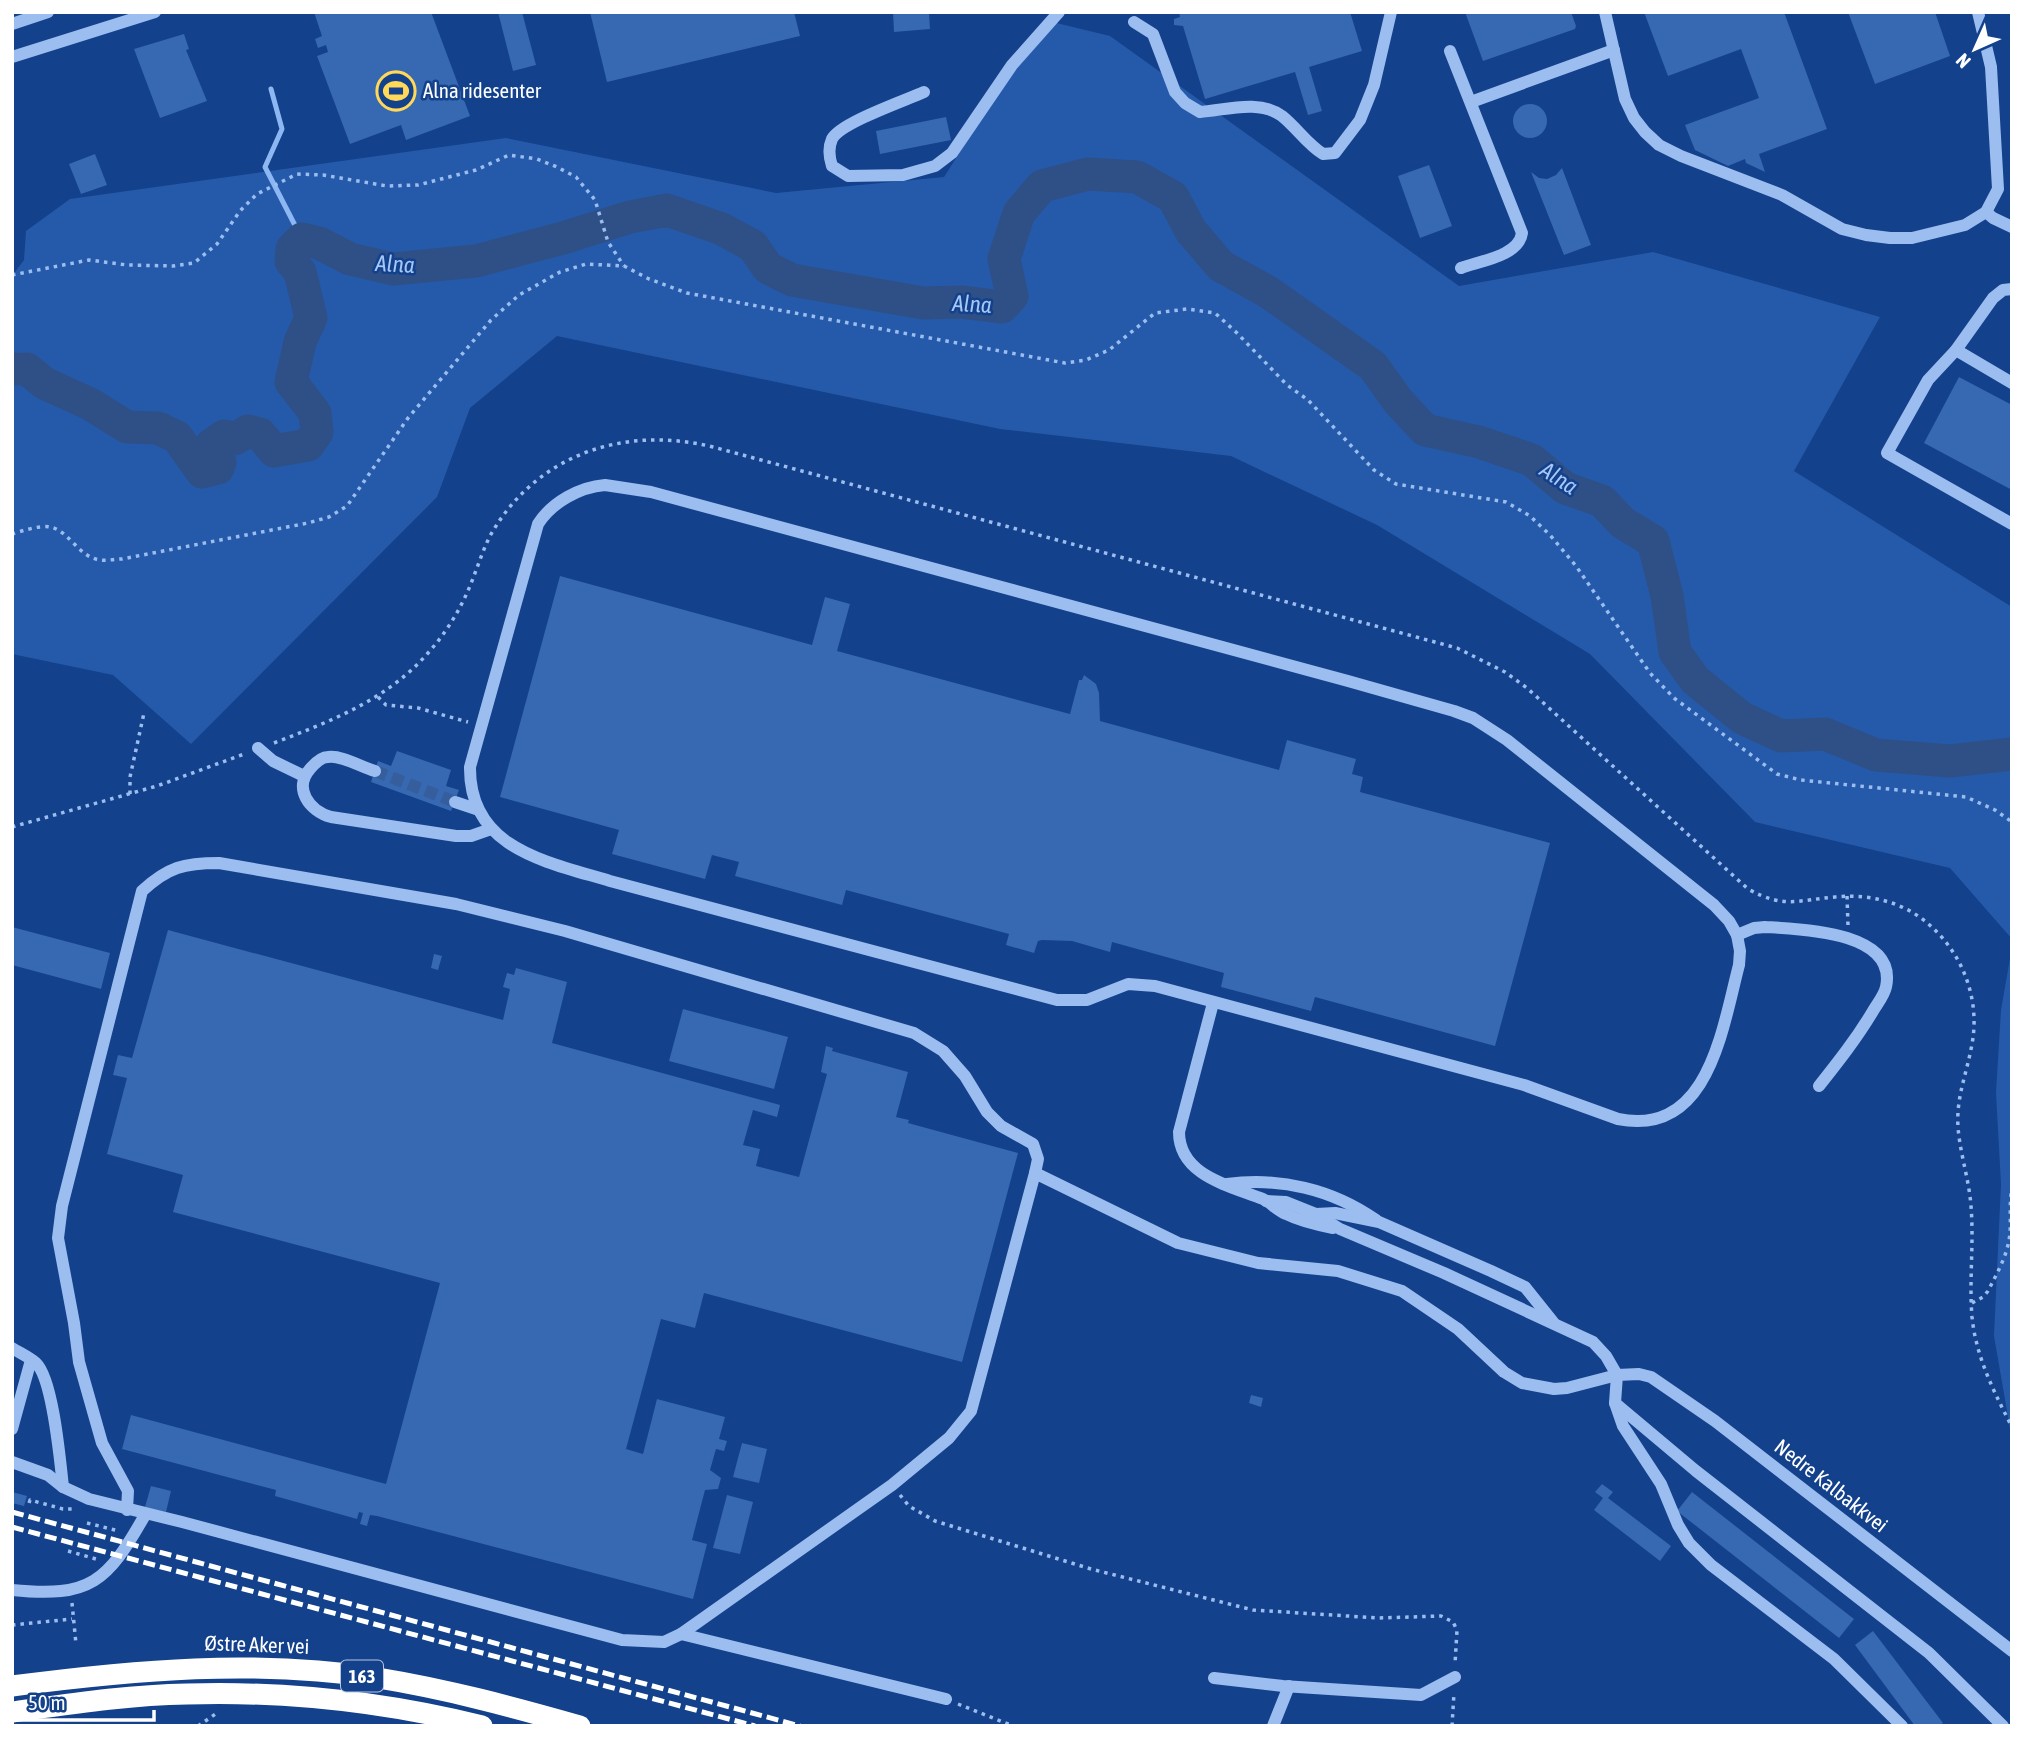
<svg xmlns="http://www.w3.org/2000/svg" width="2024" height="1738" viewBox="0 0 2024 1738" font-family="'Asap Condensed',sans-serif">
<style>
.green{fill:#255aaa}
.lines{fill:none;stroke-linecap:round;stroke-linejoin:round}
.stream{stroke:#8cb7f3;stroke-width:5}
.river{stroke:#2e5087;stroke-width:33}
.building{fill:#3768b2}
.minor-tunnel{stroke:#365e9c;stroke-width:12;stroke-dasharray:12 6;stroke-linecap:butt}
.path{stroke:#9bbdf0;stroke-width:3.5;stroke-dasharray:3.5 5;stroke-linecap:butt}
.minor{stroke:#9bbdf0;stroke-width:12}
.highway{stroke:#fff;stroke-width:21}
.rail{stroke:#fff;stroke-width:5;stroke-dasharray:12 5;stroke-linecap:butt}
.labels{text-anchor:middle;stroke-width:5;stroke-linejoin:round;paint-order:stroke}
.shield{fill:#13418b;stroke:#b8c6dc;stroke-width:2}
.shield-label{font-size:19px;font-weight:bold;fill:#fff}
.poi-label{font-size:21px;fill:#fff;stroke:#13418b;text-anchor:start}
.street-label{font-size:21px;fill:#fff;stroke:#13418b}
.water-label{font-size:23px;font-style:italic;fill:#a6c7f8;stroke:#13418b}
</style>
<rect width="100%" height="100%" fill="#13418b"/>
<g class="green">
<polygon points="1044,20 1110,36 1459,286 1653,252 1880,317 1794,471 2012,607 2012,939 1950,868 1755,822 1590,654 1377,525 1231,456 1000,429 557,336 470,408 437,497 191,744 113,675 12,654 12,276 24,260 26,231 70,199 506,138 776,193 944,177"/>
<polygon points="2012,947 2012,1440 1994,1336 2001,1184 1996,1093 2001,1010"/>
</g>
<g class="lines">
<polyline class="stream" points="271,89 282,129 265,167 302,239"/>
<polyline class="river" points="12,369 27,369 44,383 90,404 127,427 158,428 177,437 202,472 218,468 220,462 211,445 224,436 235,439 248,431 260,434 274,451 308,445 317,432 315,413 291,382 300,342 311,318 300,272 291,261 292,249 302,239 319,243 350,259 393,269 476,261 563,238 630,217 667,210 722,229 753,246 768,268 792,280 923,303 961,302 1002,307 1012,296 1004,259 1019,213 1042,186 1088,174 1137,177 1173,197 1191,231 1221,266 1268,292 1373,366 1398,401 1425,430 1479,442 1532,460 1565,488 1602,501 1623,523 1653,541 1667,596 1675,652 1695,680 1742,718 1781,736 1825,734 1876,755 1950,761 2012,754"/>
</g>
<g class="building">
<polygon points="314,12 431,12 470,116 406,140 401,125 350,144 317,56 328,52 326,45 318,48 315,39 322,36"/>
<polygon points="498,12 522,12 536,65 513,71"/>
<polygon points="590,12 794,12 800,36 607,82"/>
<polygon points="893,12 929,12 930,29 894,32"/>
<polygon points="1179,12 1350,12 1362,51 1309,67 1322,111 1308,115 1295,72 1205,99 1183,26 1174,25 1174,19 1180,17"/>
<polygon points="1465,12 1571,12 1576,26 1575,29 1483,61"/>
<polygon points="1644,12 1784,12 1827,129 1759,154 1765,172 1746,163 1745,159 1728,166 1695,150 1685,125 1759,98 1741,49 1668,76"/>
<polygon points="1848,12 1935,12 1950,56 1875,84"/>
<polygon points="184,34 189,49 186,50 207,101 160,118 134,49"/>
<circle cx="1530" cy="121" r="17"/>
<polygon points="946,117 951,140 880,154 876,131"/>
<polygon points="95,154 107,185 81,194 69,164"/>
<polygon points="1429,165 1452,226 1420,238 1398,176"/>
<polygon points="1562,168 1591,245 1564,255 1531,172 1539,178 1547,179 1556,175"/>
<polygon points="1959,377 2012,405 2012,490 1924,443"/>
<polygon points="560,576 812,645 825,597 850,604 837,651 1070,714 1079,680 1082,680 1084,675 1096,684 1099,693 1100,721 1279,770 1287,740 1356,759 1352,774 1363,777 1360,792 1550,843 1495,1046 1315,997 1311,1011 1221,987 1224,973 1112,942 1110,952 1072,941 1042,940 1038,941 1034,953 1006,945 1009,934 846,890 842,905 735,876 739,862 712,855 705,879 612,854 619,830 500,797"/>
<polygon points="397,751 451,770 446,786 459,790 451,811 371,782 378,761 391,766"/>
<polygon points="12,927 110,953 101,989 12,965"/>
<polygon points="168,930 503,1020 510,989 503,987 507,973 514,975 516,968 567,982 552,1043 780,1105 777,1117 753,1110 743,1145 760,1149 756,1166 799,1177 827,1074 821,1072 826,1046 833,1048 832,1051 908,1072 896,1117 909,1120 908,1123 1018,1153 962,1362 704,1293 695,1328 661,1319 626,1449 643,1454 657,1399 725,1417 719,1439 727,1441 724,1451 716,1449 710,1470 721,1478 718,1489 705,1490 692,1540 707,1544 693,1599 377,1516 370,1515 367,1526 360,1524 363,1513 359,1512 357,1519 275,1496 276,1490 122,1449 131,1415 386,1484 440,1283 173,1212 183,1175 107,1154 127,1078 113,1075 118,1055 132,1058"/>
<polygon points="434,954 442,956 438,970 431,968"/>
<polygon points="683,1009 788,1037 774,1089 669,1061"/>
<polygon points="1251,1395 1263,1398 1261,1407 1249,1403"/>
<polygon points="742,1443 767,1449 759,1483 733,1477"/>
<polygon points="1602,1484 1613,1492 1608,1498 1671,1546 1660,1561 1594,1510 1603,1498 1595,1492"/>
<polygon points="151,1486 171,1491 166,1512 145,1507"/>
<polygon points="12,1492 27,1496 24,1506 12,1503"/>
<polygon points="1692,1492 1854,1619 1839,1638 1677,1511"/>
<polygon points="727,1495 753,1502 740,1554 713,1548"/>
<polygon points="1873,1631 1943,1723 1939,1726 1915,1726 1855,1645"/>
</g>
<g class="lines">
<polyline class="minor-tunnel" points="375,771 455,802"/>
<g class="path">
<polyline points="12,275 89,260 127,265 173,266 194,263 217,244 240,211 257,194 297,174 323,175 387,186 418,185 476,170 509,155 537,159 557,167 576,177 595,200 608,242 624,266"/>
<path d="M12 534C22 531 39 525 50 527 70 531 78 557 100 560 106 561 115 559 122 559L308 523 329 517 347 506 408 418 491 320 519 295 560 272 586 264 624 266 649 279 687 293 1065 363 1086 360 1109 350 1155 313 1187 309 1215 313 1237 333 1287 385 1308 400 1374 470 1396 484 1506 502 1530 516 1550 535 1576 566 1650 673 1674 698 1777 774 1801 780 1966 797 1995 810 2012 822"/>
<polyline points="378,697 386,705 418,708 468,722"/>
<path d="M274 743C331 721 387 700 428 653 446 633 460 610 470 586 477 569 482 552 490 536 536 454 625 425 713 447L1457 648 1505 672 1527 688 1748 889C1784 909 1798 900 1835 897 1865 894 1896 900 1921 918 1960 947 1981 996 1972 1044 1967 1073 1956 1097 1958 1127 1960 1154 1969 1179 1971 1206 1974 1243 1969 1281 1972 1317 1976 1357 1994 1392 2012 1427"/>
<polyline points="130,794 130,777 144,713"/>
<polyline points="12,827 157,786 247,753"/>
<polyline points="1847,896 1848,925"/>
<path d="M1972 1303 1983 1297 1988 1291C1997 1273 2008 1255 2010 1233 2011 1218 2009 1204 2012 1188"/>
<polyline points="900,1495 909,1506 935,1521 1091,1569 1253,1610 1379,1618 1441,1616 1453,1622 1457,1630 1455,1664"/>
<polyline points="29,1503 30,1500 63,1509 73,1509"/>
<polyline points="87,1523 119,1531"/>
<polyline points="68,1551 96,1559"/>
<polyline points="72,1603 76,1644"/>
<polyline points="12,1625 72,1619"/>
<polyline points="958,1704 1013,1726"/>
<polyline points="198,1726 217,1713"/>
<polyline points="1452,1726 1454,1693"/>
</g>
<g class="minor">
<polyline points="1605,12 1625,99 1634,118 1645,132 1659,145 1681,156 1782,195 1842,229 1866,235 1890,238 1912,238 1965,225 1986,212 1998,189 1991,67 1978,12"/>
<path d="M1134 22 1153 34 1175 92 1185 103 1200 112C1226 110 1259 99 1282 116 1297 128 1307 144 1323 154L1335 153 1360 120 1374 85 1391 12"/>
<polyline points="12,24 48,12"/>
<path d="M1450 51 1522 233C1519 256 1480 261 1461 268"/>
<polyline points="12,57 155,12"/>
<path d="M924 92C904 101 840 123 832 139 828 148 829 157 832 166L848 176 903 175 935 166 952 153 1012 65 1059 12"/>
<polyline points="1471,102 1614,50"/>
<polyline points="1986,212 1993,218 2012,227"/>
<polyline points="2012,289 2003,290 1993,298 1956,350 1928,380 1887,453 2012,524"/>
<polyline points="1956,350 2012,383"/>
<path d="M605 485 651 492 1348 681 1454 711 1473 718 1507 740 1714 905 1729 921 1737 935 1740 951 1739 965C1722 1029 1709 1137 1618 1119L1524 1085 1155 986 1128 984 1087 1000H1057L610 881C547 862 469 849 470 767L538 524C552 502 580 487 605 485Z"/>
<polyline points="258,748 273,761 304,776"/>
<path d="M375 771C361 767 342 755 328 757 321 757 315 763 310 769 293 788 309 811 331 817L456 836H471L491 829"/>
<polyline points="455,802 476,809"/>
<path d="M1737 935 1754 928 1765 927C1799 929 1898 931 1886 987 1884 996 1877 1004 1873 1011 1857 1038 1838 1062 1819 1086"/>
<path d="M1213 1003 1179 1132C1179 1176 1231 1186 1263 1199 1271 1203 1277 1210 1286 1214 1300 1221 1317 1225 1333 1228"/>
<polyline points="1035,1173 1178,1243 1258,1263 1338,1271 1402,1291 1458,1329 1504,1372 1522,1383 1554,1389 1567,1388 1617,1375 1639,1374 1651,1377 1715,1421 2012,1651"/>
<path d="M1227 1184C1279 1177 1332 1189 1376 1220"/>
<polyline points="1266,1201 1286,1202 1316,1214 1340,1229 1444,1273 1593,1342 1606,1356 1617,1375 1615,1403 1623,1426 1661,1484 1678,1525 1689,1543 1711,1565 1834,1659 1902,1726"/>
<polyline points="1316,1214 1335,1213 1379,1222 1491,1271 1525,1287 1553,1322"/>
<path d="M12 1348C20 1353 29 1357 36 1363 53 1379 60 1460 63 1487"/>
<polyline points="1615,1403 1696,1471 1929,1653 2003,1726"/>
<polyline points="12,1429 31,1360"/>
<path d="M12 1462 48 1475 63 1487 89 1499 182 1522 622 1640 664 1642 681 1634 892 1485 949 1438 971 1411 1035 1173 1038 1159 1033 1144 1001 1126 987 1112 965 1076 943 1051 914 1033 565 931 456 904 219 863C184 863 168 867 142 891L62 1206 58 1238 74 1323 79 1362 102 1443 128 1491 127 1510"/>
<path d="M12 1590C91 1598 107 1582 145 1515"/>
<polyline points="681,1634 946,1699"/>
<polyline points="1214,1678 1283,1686 1421,1695 1455,1677"/>
<polyline points="1273,1726 1289,1686"/>
</g>
<g class="highway">
<path d="M12 1686C134 1670 256 1659 378 1678 446 1689 513 1707 580 1726"/>
<path d="M12 1712C70 1704 128 1695 187 1694 286 1691 385 1702 482 1726"/>
</g>
<g class="rail">
<polyline points="12,1512 800,1726"/>
<polyline points="12,1527 755,1726"/>
</g>
</g>
<defs>
<g id="stadium-ring" transform="scale(2.0125)"><circle r="9.5" fill="#13418b" stroke="#ffd85a" stroke-width="1.5"/><path d="M0-5a6.5 5 0 1 0 0 10a6.5 5 0 1 0 0-10ZM-3.5-1.8h7v3.6h-7Z" fill="#ffd85a"/></g>
</defs>
<g fill-rule="evenodd">
<use href="#stadium-ring" x="396" y="91"/>
</g>
<g class="labels">
<rect class="shield" x="341" y="1660.5" width="42" height="31" rx="5"/>
<g class="shield-label">
<text x="362" y="1683">163</text>
</g>
<g class="poi-label">
<text x="423" y="98">Alna ridesenter</text>
</g>
<g class="street-label">
<text transform="translate(1831 1486) rotate(38)" y="7">Nedre Kalbakkvei</text>
<text transform="translate(257 1645) rotate(2)" y="7">Østre Aker vei</text>
</g>
<g class="water-label">
<text transform="translate(395 264) rotate(3)" y="8">Alna</text>
<text transform="translate(972 304) rotate(3)" y="8">Alna</text>
<text transform="translate(1559 478) rotate(33)" y="8">Alna</text>
</g>
</g>
<rect width="2024" height="1738" fill="none" stroke="#ffffff" stroke-width="28"/>
<g transform="translate(1975 49) rotate(225)" stroke="#13418b" stroke-width="5" paint-order="stroke">
<path d="M0-5L12 26L0 18L-12 26Z" fill="#ffffff"/>
<text y="-10" font-size="19" font-weight="bold" text-anchor="middle" fill="#ffffff">N</text>
</g>
<path d="M18 1710v10h136v-10" fill="none" stroke="#ffffff" stroke-width="3.5"/>
<text x="28" y="1710" font-size="21" fill="#ffffff" stroke="#13418b" stroke-width="5" paint-order="stroke">50 m</text>
</svg>
